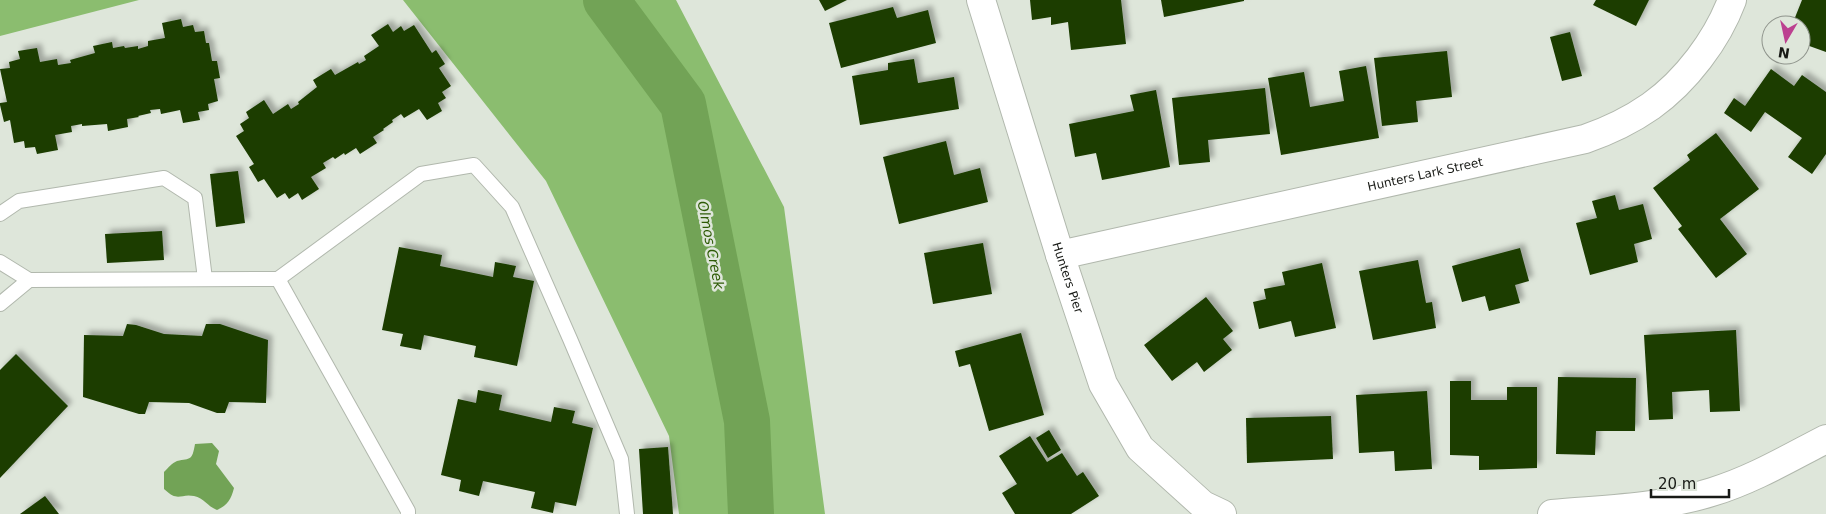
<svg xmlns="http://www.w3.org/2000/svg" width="1826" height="514" viewBox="0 0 1826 514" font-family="'DejaVu Sans',sans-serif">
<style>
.forest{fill:#8bbd6f}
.water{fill:#72a356}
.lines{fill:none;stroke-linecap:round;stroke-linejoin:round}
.river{stroke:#72a356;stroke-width:46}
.building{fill:#1b3c00;filter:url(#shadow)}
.lane-casing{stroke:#b1b8ad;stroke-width:16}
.street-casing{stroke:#b1b8ad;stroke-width:30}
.lane{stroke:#fff;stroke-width:14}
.street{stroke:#fff;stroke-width:28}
.labels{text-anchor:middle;stroke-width:5;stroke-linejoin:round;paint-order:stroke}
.street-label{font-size:12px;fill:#181a16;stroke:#dee6da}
.water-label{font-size:14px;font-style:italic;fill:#2e5b06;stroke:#dee6da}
</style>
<defs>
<filter id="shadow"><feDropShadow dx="4.5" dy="-4.5" stdDeviation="2.5" flood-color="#0004"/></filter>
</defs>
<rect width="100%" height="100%" fill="#dee6da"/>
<g class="forest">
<polygon points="0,0 139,0 0,36"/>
<polygon points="403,0 676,0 784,207 825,514 679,514 669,436 546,181"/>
</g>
<path class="water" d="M212 443 219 451 216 464 234 488C231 499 228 505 217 510 207 506 204 498 194 496 180 493 179 503 164 489V472C168 468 172 463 177 461 191 458 192 461 195 444Z"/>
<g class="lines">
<polyline class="river" points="606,0 683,104 747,421 751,514"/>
</g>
<g class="building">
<polygon points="819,0 847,0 825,11"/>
<polygon points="1030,0 1121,0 1126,44 1071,50 1068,22 1051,25 1051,17 1032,20"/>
<polygon points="1161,0 1244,0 1244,1 1164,17"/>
<polygon points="1596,0 1649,0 1636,26 1593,5"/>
<polygon points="1802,0 1826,0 1826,52 1801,43 1801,25 1792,25"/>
<polygon points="893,7 897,18 928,10 936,43 841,68 829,23"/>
<polygon points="181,19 183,27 193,25 195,32 204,31 206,43 209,43 212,61 217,61 220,78 214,79 218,101 208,104 209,110 198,112 200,120 183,123 180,110 161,114 160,109 150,110 151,113 138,116 139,117 127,119 128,127 108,131 107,124 82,126 82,124 71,126 72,132 55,135 58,150 37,154 35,147 25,148 24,141 14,143 10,120 4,122 0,105 0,103 7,102 0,69 10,68 9,62 20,59 18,51 37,48 40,62 57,59 58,65 71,63 70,60 95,53 93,46 112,42 113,48 124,46 125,48 138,46 138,49 148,46 148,41 165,38 162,23"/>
<polygon points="388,24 393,32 401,26 404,31 414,25 432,53 436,50 445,64 439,68 451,86 442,92 446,98 438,103 442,111 427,120 419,109 404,118 401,114 392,120 393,122 383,129 384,130 373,137 377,143 360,154 356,148 345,155 344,153 335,159 333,157 323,163 326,168 311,177 319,189 302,200 298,193 289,199 285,193 277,198 264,179 258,182 249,167 254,164 236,136 244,131 240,124 249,118 246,112 264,100 273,114 288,104 291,109 299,104 298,102 317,87 313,80 331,69 335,75 358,62 359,64 366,60 364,56 379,46 371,35"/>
<polygon points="1570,32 1582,76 1562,81 1550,37"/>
<polygon points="1447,51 1452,97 1416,101 1418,122 1382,126 1374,58"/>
<polygon points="914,59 918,83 954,77 959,109 860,125 852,76 888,70 888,63"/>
<polygon points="1366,66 1379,138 1281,155 1268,78 1304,72 1310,107 1344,101 1339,71"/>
<polygon points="1771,69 1794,86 1802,75 1826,92 1826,154 1812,174 1788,157 1802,138 1765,112 1751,132 1724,113 1734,98 1745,106"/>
<polygon points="1265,88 1270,134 1208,140 1210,162 1179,165 1172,98"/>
<polygon points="1156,90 1170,167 1102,180 1096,153 1075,157 1069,124 1134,111 1130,95"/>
<polygon points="1716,133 1759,189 1720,219 1747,254 1716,278 1678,229 1682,226 1653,188 1690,160 1687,155"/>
<polygon points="946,141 954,175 980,168 988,202 899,224 883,157"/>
<polygon points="238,171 245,223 216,227 210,174"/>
<polygon points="1615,195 1619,210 1643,204 1652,239 1634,244 1638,262 1590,275 1576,223 1597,218 1592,201"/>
<polygon points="162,231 164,260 107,263 105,234"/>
<polygon points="983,243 992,294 933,304 924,253"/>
<polygon points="399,247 442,255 440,266 493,277 495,262 516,266 513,277 534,281 517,366 474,357 476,346 424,335 421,350 400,346 403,334 382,330"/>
<polygon points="1520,248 1529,281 1515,285 1520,303 1489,311 1485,296 1462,302 1452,266"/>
<polygon points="1418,260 1426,303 1432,302 1436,328 1373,340 1359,271"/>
<polygon points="1322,263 1336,328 1295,337 1291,321 1259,329 1253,302 1266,299 1264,289 1285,285 1282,272"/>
<polygon points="1206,297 1233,331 1223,339 1232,350 1204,372 1197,362 1172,381 1144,345"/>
<polygon points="127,324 136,325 164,334 202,336 206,324 220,324 268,340 266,403 229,402 225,413 217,413 189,403 149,402 145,414 139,414 83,397 84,335 123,336"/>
<polygon points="1736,330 1740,411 1710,412 1709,390 1672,392 1673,419 1649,420 1644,335"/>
<polygon points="1021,333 1044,415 989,431 970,364 959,367 955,351"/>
<polygon points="16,354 68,406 0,478 0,370"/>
<polygon points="1558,377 1636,378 1635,431 1596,431 1595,455 1556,454"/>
<polygon points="1450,381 1471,381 1471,400 1507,400 1507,387 1537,387 1537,468 1479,470 1479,456 1450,455"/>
<polygon points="478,390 502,395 499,410 551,422 554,407 575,411 572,423 593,428 576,506 555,502 553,513 531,508 535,492 483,481 479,496 459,491 461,480 441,475 458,399 476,403"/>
<polygon points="1427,391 1432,469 1395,471 1394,451 1359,453 1356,395"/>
<polygon points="1331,416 1333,459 1247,463 1246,418"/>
<polygon points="1049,430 1061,450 1048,458 1036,438"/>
<polygon points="1030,436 1047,462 1062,453 1077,476 1083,472 1099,496 1071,514 1015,514 1002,493 1017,484 999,456"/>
<polygon points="668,447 673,514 643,514 639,449"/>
<polygon points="45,496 59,514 20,514"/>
</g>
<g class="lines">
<g class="lane-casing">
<g id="lane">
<polyline points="0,214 19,201 164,178 195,198 205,279"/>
<polyline points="0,262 29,280"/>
<polyline points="278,279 408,511 408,514"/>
<polyline points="0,304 29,280 278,279 421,174 474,165 512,207 570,339 621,459 627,514"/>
</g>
</g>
<g class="street-casing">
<g id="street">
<path id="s1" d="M981 0 1060 255 1103 384 1140 448 1203 505 1222 514"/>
<path id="s2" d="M1060 255 1585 139C1608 131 1631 120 1651 106 1686 81 1717 40 1732 0"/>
<path d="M1552 514C1605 509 1661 508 1712 492 1752 480 1789 458 1826 439"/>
</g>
</g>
<use href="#lane" class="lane"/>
<use href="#street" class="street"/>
</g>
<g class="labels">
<g class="street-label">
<text dy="4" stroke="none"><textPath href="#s2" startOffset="374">Hunters Lark Street</textPath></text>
<text dy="4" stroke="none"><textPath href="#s1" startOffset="291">Hunters Pier</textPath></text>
</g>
<g class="water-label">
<text transform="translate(711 245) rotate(79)" y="5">Olmos Creek</text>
</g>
</g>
<g transform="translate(1786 40) rotate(189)"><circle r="24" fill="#dee6da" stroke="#8f948c"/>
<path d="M0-4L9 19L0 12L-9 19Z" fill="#bc4090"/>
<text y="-8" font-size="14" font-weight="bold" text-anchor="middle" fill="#181a16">N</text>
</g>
<path d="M1651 489v8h78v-8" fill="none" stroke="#181a16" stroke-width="2.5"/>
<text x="1658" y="489" font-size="15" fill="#181a16" stroke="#dee6da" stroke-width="4" paint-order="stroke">20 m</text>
</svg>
